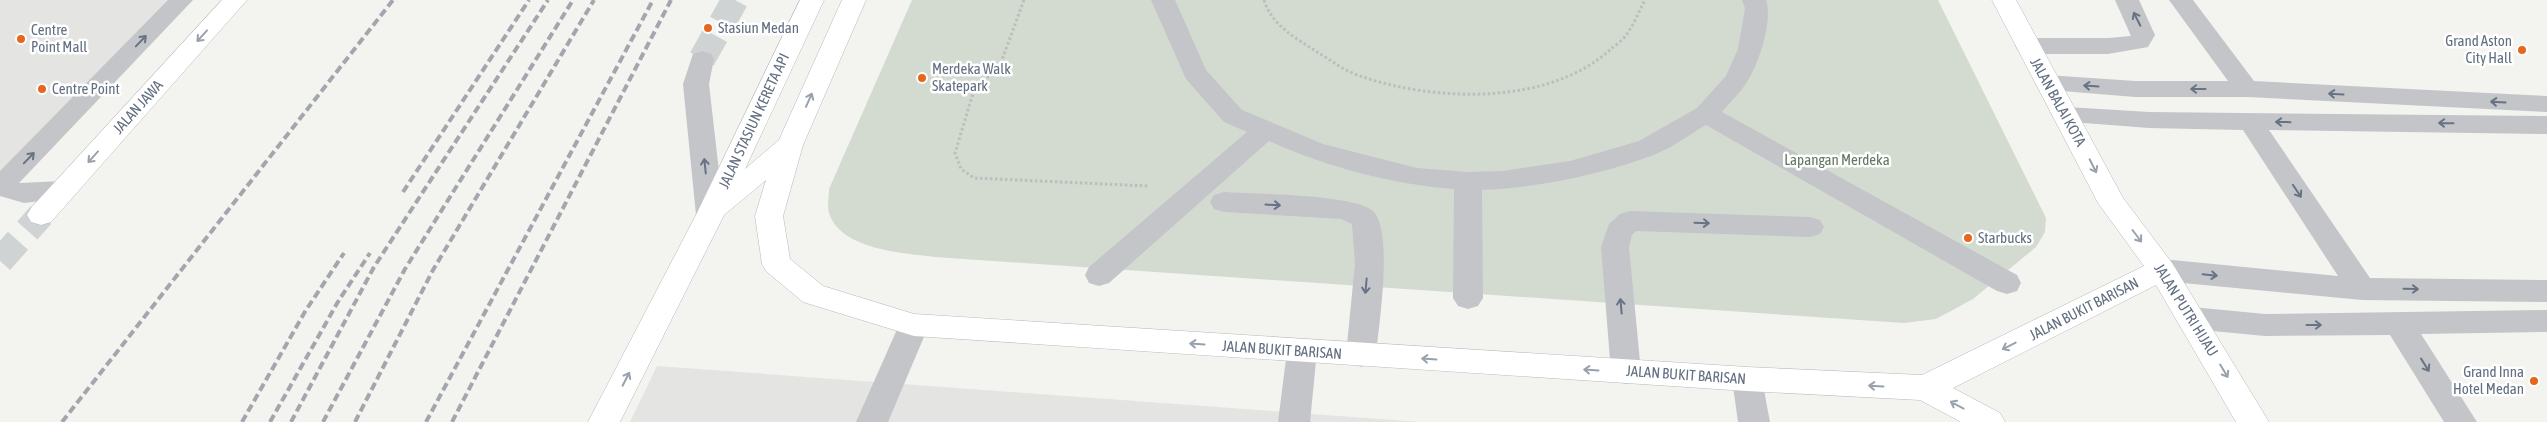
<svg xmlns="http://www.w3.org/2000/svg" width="2547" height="422" viewBox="0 0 2547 422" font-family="'Asap Condensed',sans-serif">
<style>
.built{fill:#e4e4e3}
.green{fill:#d3dbd0}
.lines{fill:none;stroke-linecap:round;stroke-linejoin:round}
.minor-tunnel{stroke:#cfd3d4;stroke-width:27;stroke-dasharray:27 14;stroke-linecap:butt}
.major-tunnel{stroke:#cfd3d4;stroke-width:27;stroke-dasharray:27 14;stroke-linecap:butt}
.major-casing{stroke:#b5b8bc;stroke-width:1}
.path{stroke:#bcbdbf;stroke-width:3;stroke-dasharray:2.5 2.5;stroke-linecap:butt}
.minor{fill:#c3c5c9;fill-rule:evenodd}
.major{fill:#fff;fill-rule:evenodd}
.rail{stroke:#a3a7ad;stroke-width:4;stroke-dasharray:8 4;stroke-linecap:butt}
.oneway{stroke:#677385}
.oneway2{stroke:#99a1ad}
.poi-dot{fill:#e6661d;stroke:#fff;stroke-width:2}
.labels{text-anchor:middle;stroke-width:5;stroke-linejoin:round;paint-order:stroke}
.poi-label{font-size:15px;fill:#626f81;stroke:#fff;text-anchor:start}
.street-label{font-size:15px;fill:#626f81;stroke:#fff}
.park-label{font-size:15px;fill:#627861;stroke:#fff}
</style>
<rect width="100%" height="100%" fill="#f3f4ef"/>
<g class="built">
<polygon points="0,0 169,0 0,177"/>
<polygon points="657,366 1421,422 630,422"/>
</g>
<path class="green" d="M912 0H1938L2046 218 2045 232 2036 247 1973 299 1936 319 1904 323 935 257C903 253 841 250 829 213 827 206 829 196 829 189Z"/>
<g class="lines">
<polyline class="minor-tunnel" points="702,59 735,0"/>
<polyline class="major-tunnel" points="0,261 41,215"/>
<g class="major-casing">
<g id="major">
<polygon points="222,0 247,0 51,222 41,225 31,222 27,215 31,208"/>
<polygon points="800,0 824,0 745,169 779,140 842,0 866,0 803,145 783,216 790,259 823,286 914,314 1747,367 1922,375 2144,266 2098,203 1992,0 2016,0 2123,198 2172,263 2269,422 2236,422 2156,285 1953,388 2000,413 2005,422 1961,422 1920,400 1747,391 914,336 803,302 766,271 762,264 755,216 766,180 724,215 620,422 588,422 696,215"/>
</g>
</g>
<g class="path">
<polyline points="1024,0 1000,65 974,90 955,153 961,169 974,178 1148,186"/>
<path d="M1264 0C1272 26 1296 38 1317 52 1331 60 1344 71 1360 76 1435 102 1549 106 1611 49 1616 45 1623 40 1627 34 1634 24 1639 11 1645 0"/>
</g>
<g class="minor">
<polygon points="168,0 193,0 19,183 63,181 73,183 77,190 73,197 24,203 0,196 0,171"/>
<path d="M1151 0H1175L1206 70 1242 110 1323 144 1417 168 1468 172 1503 171 1570 161 1639 141 1697 108 1726 76 1738 49 1745 8 1742 0H1766C1773 20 1759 64 1747 82 1740 93 1730 102 1722 112L2017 275 2021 283 2017 291 2007 294 1997 291 1706 125C1690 134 1674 147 1656 154 1604 174 1537 188 1482 190L1483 298 1478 306 1468 309 1458 306 1453 298 1454 189C1391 184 1327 167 1269 141L1109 283 1099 286 1089 283 1085 275 1089 267 1247 132 1224 122 1186 79Z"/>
<polygon points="2115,0 2139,0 2155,35 2148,47 2108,54 2027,54 2018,51 2015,46 2018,41 2027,38 2108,38 2131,36"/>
<polygon points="2169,0 2193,0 2254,81 2547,96 2547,112 2247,97 2135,97 2038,89 2035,83 2038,77 2047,75 2135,81 2228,81"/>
<polygon points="702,51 711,54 714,59 709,84 724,215 720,222 710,225 700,222 696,215 683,84 693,54"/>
<polygon points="2067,107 2149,112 2547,116 2547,134 2269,130 2370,278 2547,280 2547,302 2362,300 2162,281 2152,277 2148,270 2152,263 2162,259 2338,276 2243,130 2149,128 2058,121 2054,115 2058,109"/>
<path d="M1224 192C1252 194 1358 194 1374 212 1393 235 1379 324 1376 355L1372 363 1361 367 1350 363 1346 355 1355 263 1352 224 1341 219 1224 212 1214 209 1210 202 1214 195Z"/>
<polygon points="1630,211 1810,217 1820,220 1824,227 1820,234 1810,237 1636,231 1632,235 1629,247 1641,372 1637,381 1626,384 1615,381 1611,372 1601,247 1609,224 1620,214"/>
<polygon points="2192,307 2265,314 2547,310 2547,332 2421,334 2477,422 2444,422 2390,335 2265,336 2192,329 2182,326 2177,318 2182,310"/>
<polygon points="914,314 925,317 929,325 888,422 856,422 899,325 903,317"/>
<polygon points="1302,339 1313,343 1317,351 1310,422 1278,422 1287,351 1291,343"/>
<polygon points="1747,367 1758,370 1762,379 1770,422 1738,422 1732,379 1736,370"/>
</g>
<use href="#major" class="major"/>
<g class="rail">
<polyline points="403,192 529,0"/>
<polyline points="62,422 393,0"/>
<polyline points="242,422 306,310 344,253"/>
<polyline points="270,422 339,300 370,253"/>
<polyline points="291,422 374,267 548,0"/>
<polyline points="323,422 405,269 573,0"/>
<polyline points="355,422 433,270 594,0"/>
<polyline points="426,422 653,0"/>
<polyline points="452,422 671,0"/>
</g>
</g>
<defs><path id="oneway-shaft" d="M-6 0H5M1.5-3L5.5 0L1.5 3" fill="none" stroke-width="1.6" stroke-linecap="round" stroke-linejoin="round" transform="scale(1.25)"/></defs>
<g class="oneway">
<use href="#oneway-shaft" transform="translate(2137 19) rotate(-117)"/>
<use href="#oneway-shaft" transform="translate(141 41) rotate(-46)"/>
<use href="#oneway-shaft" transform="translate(2091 86) rotate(-176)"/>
<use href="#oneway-shaft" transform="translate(2198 89) rotate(-180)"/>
<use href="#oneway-shaft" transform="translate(2336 94) rotate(-177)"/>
<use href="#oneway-shaft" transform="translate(2498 102) rotate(-177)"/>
<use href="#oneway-shaft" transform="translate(2283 122) rotate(-179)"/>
<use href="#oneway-shaft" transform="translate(2446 123) rotate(-179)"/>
<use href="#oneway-shaft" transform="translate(29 158) rotate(-46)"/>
<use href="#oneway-shaft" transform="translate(705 166) rotate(-96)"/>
<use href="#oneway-shaft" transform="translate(2297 191) rotate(56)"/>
<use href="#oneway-shaft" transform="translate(1273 205) rotate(3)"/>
<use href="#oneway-shaft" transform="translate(1702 223) rotate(2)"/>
<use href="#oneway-shaft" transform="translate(2210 275) rotate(6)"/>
<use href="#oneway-shaft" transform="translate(1366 286) rotate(95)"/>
<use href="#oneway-shaft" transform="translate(2411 289) rotate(1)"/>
<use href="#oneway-shaft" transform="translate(1621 306) rotate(-95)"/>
<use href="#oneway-shaft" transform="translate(2314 325)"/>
<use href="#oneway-shaft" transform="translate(2425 365) rotate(58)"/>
</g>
<g class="oneway2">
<use href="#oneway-shaft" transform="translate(202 36) rotate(132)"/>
<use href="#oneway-shaft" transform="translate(809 100) rotate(-66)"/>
<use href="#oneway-shaft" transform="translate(93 157) rotate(132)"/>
<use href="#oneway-shaft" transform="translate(2093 166) rotate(63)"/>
<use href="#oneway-shaft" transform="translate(2137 236) rotate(53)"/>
<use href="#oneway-shaft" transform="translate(1197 344) rotate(-176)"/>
<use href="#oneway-shaft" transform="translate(2009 346) rotate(153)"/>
<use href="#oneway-shaft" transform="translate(1429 359) rotate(-176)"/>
<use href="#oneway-shaft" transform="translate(1591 370) rotate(-176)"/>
<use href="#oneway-shaft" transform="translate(2224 371) rotate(59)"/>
<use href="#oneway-shaft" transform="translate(626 379) rotate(-63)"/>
<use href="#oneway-shaft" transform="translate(1876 386) rotate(-177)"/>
<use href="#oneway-shaft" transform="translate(1957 405) rotate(-152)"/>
</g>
<g class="poi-dot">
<circle cx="708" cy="28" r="5"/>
<circle cx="21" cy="39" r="5"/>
<circle cx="2522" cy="50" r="5"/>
<circle cx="922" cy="78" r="5"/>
<circle cx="42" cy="89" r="5"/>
<circle cx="1968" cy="238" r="5"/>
<circle cx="2534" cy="381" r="5"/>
</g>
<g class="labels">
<g class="poi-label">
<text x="718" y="33">Stasiun Medan</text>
<text x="31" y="35">Centre<tspan x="31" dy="17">Point Mall</tspan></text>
<text x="2512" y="46" text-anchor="end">Grand Aston<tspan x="2512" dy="17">City Hall</tspan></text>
<text x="932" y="74">Merdeka Walk<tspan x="932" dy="17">Skatepark</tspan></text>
<text x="52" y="94">Centre Point</text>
<text x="1978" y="243">Starbucks</text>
<text x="2524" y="377" text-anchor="end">Grand Inna<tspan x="2524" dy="17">Hotel Medan</tspan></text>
</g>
<g class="street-label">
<text transform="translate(2058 102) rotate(61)" y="5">JALAN BALAI KOTA</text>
<text transform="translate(138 107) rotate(-48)" y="5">JALAN JAWA</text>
<text transform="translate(754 121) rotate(-65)" y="5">JALAN STASIUN KERETA API</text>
<text transform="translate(2084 309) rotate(-27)" y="5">JALAN BUKIT BARISAN</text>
<text transform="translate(2186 310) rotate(58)" y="5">JALAN PUTRI HIJAU</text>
<text transform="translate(1282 350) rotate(4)" y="5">JALAN BUKIT BARISAN</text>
<text transform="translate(1686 375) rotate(4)" y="5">JALAN BUKIT BARISAN</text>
</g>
<g class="park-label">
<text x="1837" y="165">Lapangan Merdeka</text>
</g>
</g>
</svg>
